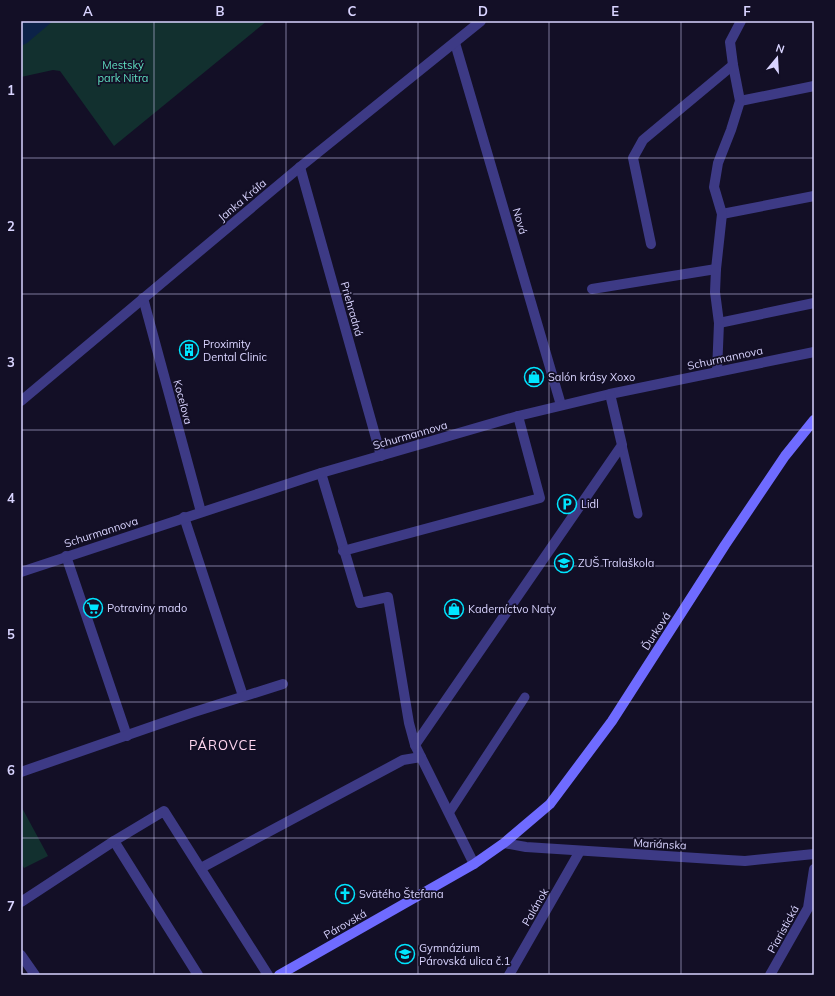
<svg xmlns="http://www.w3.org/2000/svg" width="835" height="996" viewBox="0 0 835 996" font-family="Mulish,sans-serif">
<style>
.green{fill:#12302f}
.water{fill:#0c2248}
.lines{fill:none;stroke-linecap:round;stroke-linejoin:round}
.lane{stroke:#3d3a85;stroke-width:9}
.street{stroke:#3d3a85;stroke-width:10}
.secondary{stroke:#6f6bff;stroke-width:10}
.grid{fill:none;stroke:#d9d4ff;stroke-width:1;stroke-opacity:0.55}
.labels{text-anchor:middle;stroke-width:3.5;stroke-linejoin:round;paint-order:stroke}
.park-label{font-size:11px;fill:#5fe0c0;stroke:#130f26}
.street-label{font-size:11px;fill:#d9d4ff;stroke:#130f26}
.poi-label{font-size:11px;fill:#d9d4ff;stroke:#130f26;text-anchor:start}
.quarter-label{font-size:13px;letter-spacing:1px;fill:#ffd6f0;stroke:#130f26}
.neatline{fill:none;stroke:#d9d4ff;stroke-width:1.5}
.grid-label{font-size:13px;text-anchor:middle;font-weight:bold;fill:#d9d4ff}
</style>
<rect width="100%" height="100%" fill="#130f26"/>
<g class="green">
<polygon points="21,21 267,21 114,146 60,71 53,70 21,77"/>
<polygon points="21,806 48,856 24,868 21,863"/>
</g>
<polygon class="water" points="21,21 53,21 27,43 21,46"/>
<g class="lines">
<g class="lane">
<polyline points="622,445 638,514"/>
<polyline points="449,813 525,697"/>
</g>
<g class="street">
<polyline points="455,43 561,405"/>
<polyline points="740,101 814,86"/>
<polyline points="300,167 381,456"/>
<polyline points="722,214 814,196"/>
<polyline points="651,244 633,158 643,140 733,65"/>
<polyline points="592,289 716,269"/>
<polyline points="143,298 201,512"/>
<polyline points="719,323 814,303"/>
<polyline points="717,372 719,323 715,292 716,269 722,214 714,187 718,163 731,130 740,101 733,65 730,42 741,21"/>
<polyline points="21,401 300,167 481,21"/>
<polyline points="321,473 360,603 388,597 409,723 415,745 474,864"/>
<polyline points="184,517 243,696"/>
<polyline points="343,551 540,498 518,416"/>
<polyline points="66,556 127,736"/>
<polyline points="21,572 321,473 518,416 610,394 814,352"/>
<polyline points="415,745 622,445 610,394"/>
<polyline points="21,772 191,713 283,684"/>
<polyline points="114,841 198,975"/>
<polyline points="504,843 526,847 728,860 745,861 814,854"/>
<polyline points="201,868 403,760 421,757"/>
<polyline points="21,902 114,841 164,811 268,975"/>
<polyline points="21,955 35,975"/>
<polyline points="509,975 580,851"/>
<polyline points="770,975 808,908 814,869"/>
</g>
<polyline class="secondary" points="279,975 474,864 504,843 550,804 612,721 725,545 785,456 814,420"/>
</g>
<path class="grid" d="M154 21V975M286 21V975M418 21V975M549 21V975M681 21V975M21 158H814M21 294H814M21 430H814M21 566H814M21 702H814M21 838H814"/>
<defs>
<g id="building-ring" transform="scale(1)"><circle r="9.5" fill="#130f26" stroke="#00e5ff" stroke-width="1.5"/><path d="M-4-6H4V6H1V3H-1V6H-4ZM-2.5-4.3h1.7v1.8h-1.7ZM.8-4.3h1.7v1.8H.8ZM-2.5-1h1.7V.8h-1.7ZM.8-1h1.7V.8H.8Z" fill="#00e5ff"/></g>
<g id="shop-ring" transform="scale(1)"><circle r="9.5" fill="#130f26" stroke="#00e5ff" stroke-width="1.5"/><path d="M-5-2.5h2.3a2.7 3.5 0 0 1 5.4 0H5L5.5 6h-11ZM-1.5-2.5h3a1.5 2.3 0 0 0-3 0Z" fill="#00e5ff"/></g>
<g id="parking-ring" transform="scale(1)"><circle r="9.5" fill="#130f26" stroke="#00e5ff" stroke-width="1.5"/><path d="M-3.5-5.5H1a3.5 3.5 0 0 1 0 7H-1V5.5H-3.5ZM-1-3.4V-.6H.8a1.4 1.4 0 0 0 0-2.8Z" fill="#00e5ff"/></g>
<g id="school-ring" transform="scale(1)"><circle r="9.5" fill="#130f26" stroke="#00e5ff" stroke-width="1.5"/><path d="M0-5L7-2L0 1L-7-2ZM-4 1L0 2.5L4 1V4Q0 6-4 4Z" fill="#00e5ff"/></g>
<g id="supermarket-ring" transform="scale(1)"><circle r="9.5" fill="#130f26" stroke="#00e5ff" stroke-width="1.5"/><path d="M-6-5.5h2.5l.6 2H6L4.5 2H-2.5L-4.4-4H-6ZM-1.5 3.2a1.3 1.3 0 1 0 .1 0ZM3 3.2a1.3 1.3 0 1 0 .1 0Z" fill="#00e5ff"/></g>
<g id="church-ring" transform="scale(1)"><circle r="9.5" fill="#130f26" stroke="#00e5ff" stroke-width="1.5"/><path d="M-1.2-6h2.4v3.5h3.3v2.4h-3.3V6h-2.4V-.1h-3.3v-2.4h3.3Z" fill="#00e5ff"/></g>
</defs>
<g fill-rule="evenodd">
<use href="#building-ring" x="189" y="350"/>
<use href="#shop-ring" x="534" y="377"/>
<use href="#parking-ring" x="567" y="504"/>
<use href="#school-ring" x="564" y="563"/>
<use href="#supermarket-ring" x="93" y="608"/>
<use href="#shop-ring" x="454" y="609"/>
<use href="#church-ring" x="345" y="894"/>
<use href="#school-ring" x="405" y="954"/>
</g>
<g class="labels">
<g class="park-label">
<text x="123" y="69">Mestský<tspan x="123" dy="13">park Nitra</tspan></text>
</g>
<g class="street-label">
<text transform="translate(242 200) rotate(-40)" y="4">Janka Kráľa</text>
<text transform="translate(520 221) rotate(74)" y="4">Nová</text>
<text transform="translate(352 309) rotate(74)" y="4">Priehradná</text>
<text transform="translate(725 358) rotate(-12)" y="4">Schurmannova</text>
<text transform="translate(183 402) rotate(75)" y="4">Koceľova</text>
<text transform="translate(410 435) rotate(-16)" y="4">Schurmannova</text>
<text transform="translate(101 532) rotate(-18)" y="4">Schurmannova</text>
<text transform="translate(656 631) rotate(-57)" y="4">Ďurková</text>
<text transform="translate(660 844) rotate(3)" y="4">Mariánska</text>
<text transform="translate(535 907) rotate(-60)" y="4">Palánok</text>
<text transform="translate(345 924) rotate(-30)" y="4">Párovská</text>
<text transform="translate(783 929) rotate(-61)" y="4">Piaristická</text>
</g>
<g class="poi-label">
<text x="203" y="348">Proximity<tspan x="203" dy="13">Dental Clinic</tspan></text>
<text x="548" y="381">Salón krásy Xoxo</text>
<text x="581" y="508">Lidl</text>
<text x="578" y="567">ZUŠ Tralaškola</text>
<text x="107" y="612">Potraviny mado</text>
<text x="468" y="613">Kaderníctvo Naty</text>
<text x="359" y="898">Svätého Štefana</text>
<text x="419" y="952">Gymnázium<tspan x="419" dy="13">Párovská ulica č.1</tspan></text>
</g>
<g class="quarter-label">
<text x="223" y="750">PÁROVCE</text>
</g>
</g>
<rect width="835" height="996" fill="none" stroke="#130f26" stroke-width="44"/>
<g transform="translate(777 58) rotate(18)" stroke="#130f26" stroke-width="3" paint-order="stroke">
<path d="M0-3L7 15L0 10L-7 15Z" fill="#d9d4ff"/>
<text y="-6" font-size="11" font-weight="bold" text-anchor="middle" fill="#d9d4ff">N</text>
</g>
<rect x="22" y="22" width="791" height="952" class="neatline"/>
<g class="grid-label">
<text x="88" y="16">A</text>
<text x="220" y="16">B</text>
<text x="352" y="16">C</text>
<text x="483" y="16">D</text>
<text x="615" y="16">E</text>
<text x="747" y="16">F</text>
<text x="11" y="95">1</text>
<text x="11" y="231">2</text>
<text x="11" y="367">3</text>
<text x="11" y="503">4</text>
<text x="11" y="639">5</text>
<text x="11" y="775">6</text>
<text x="11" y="911">7</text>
</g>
</svg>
